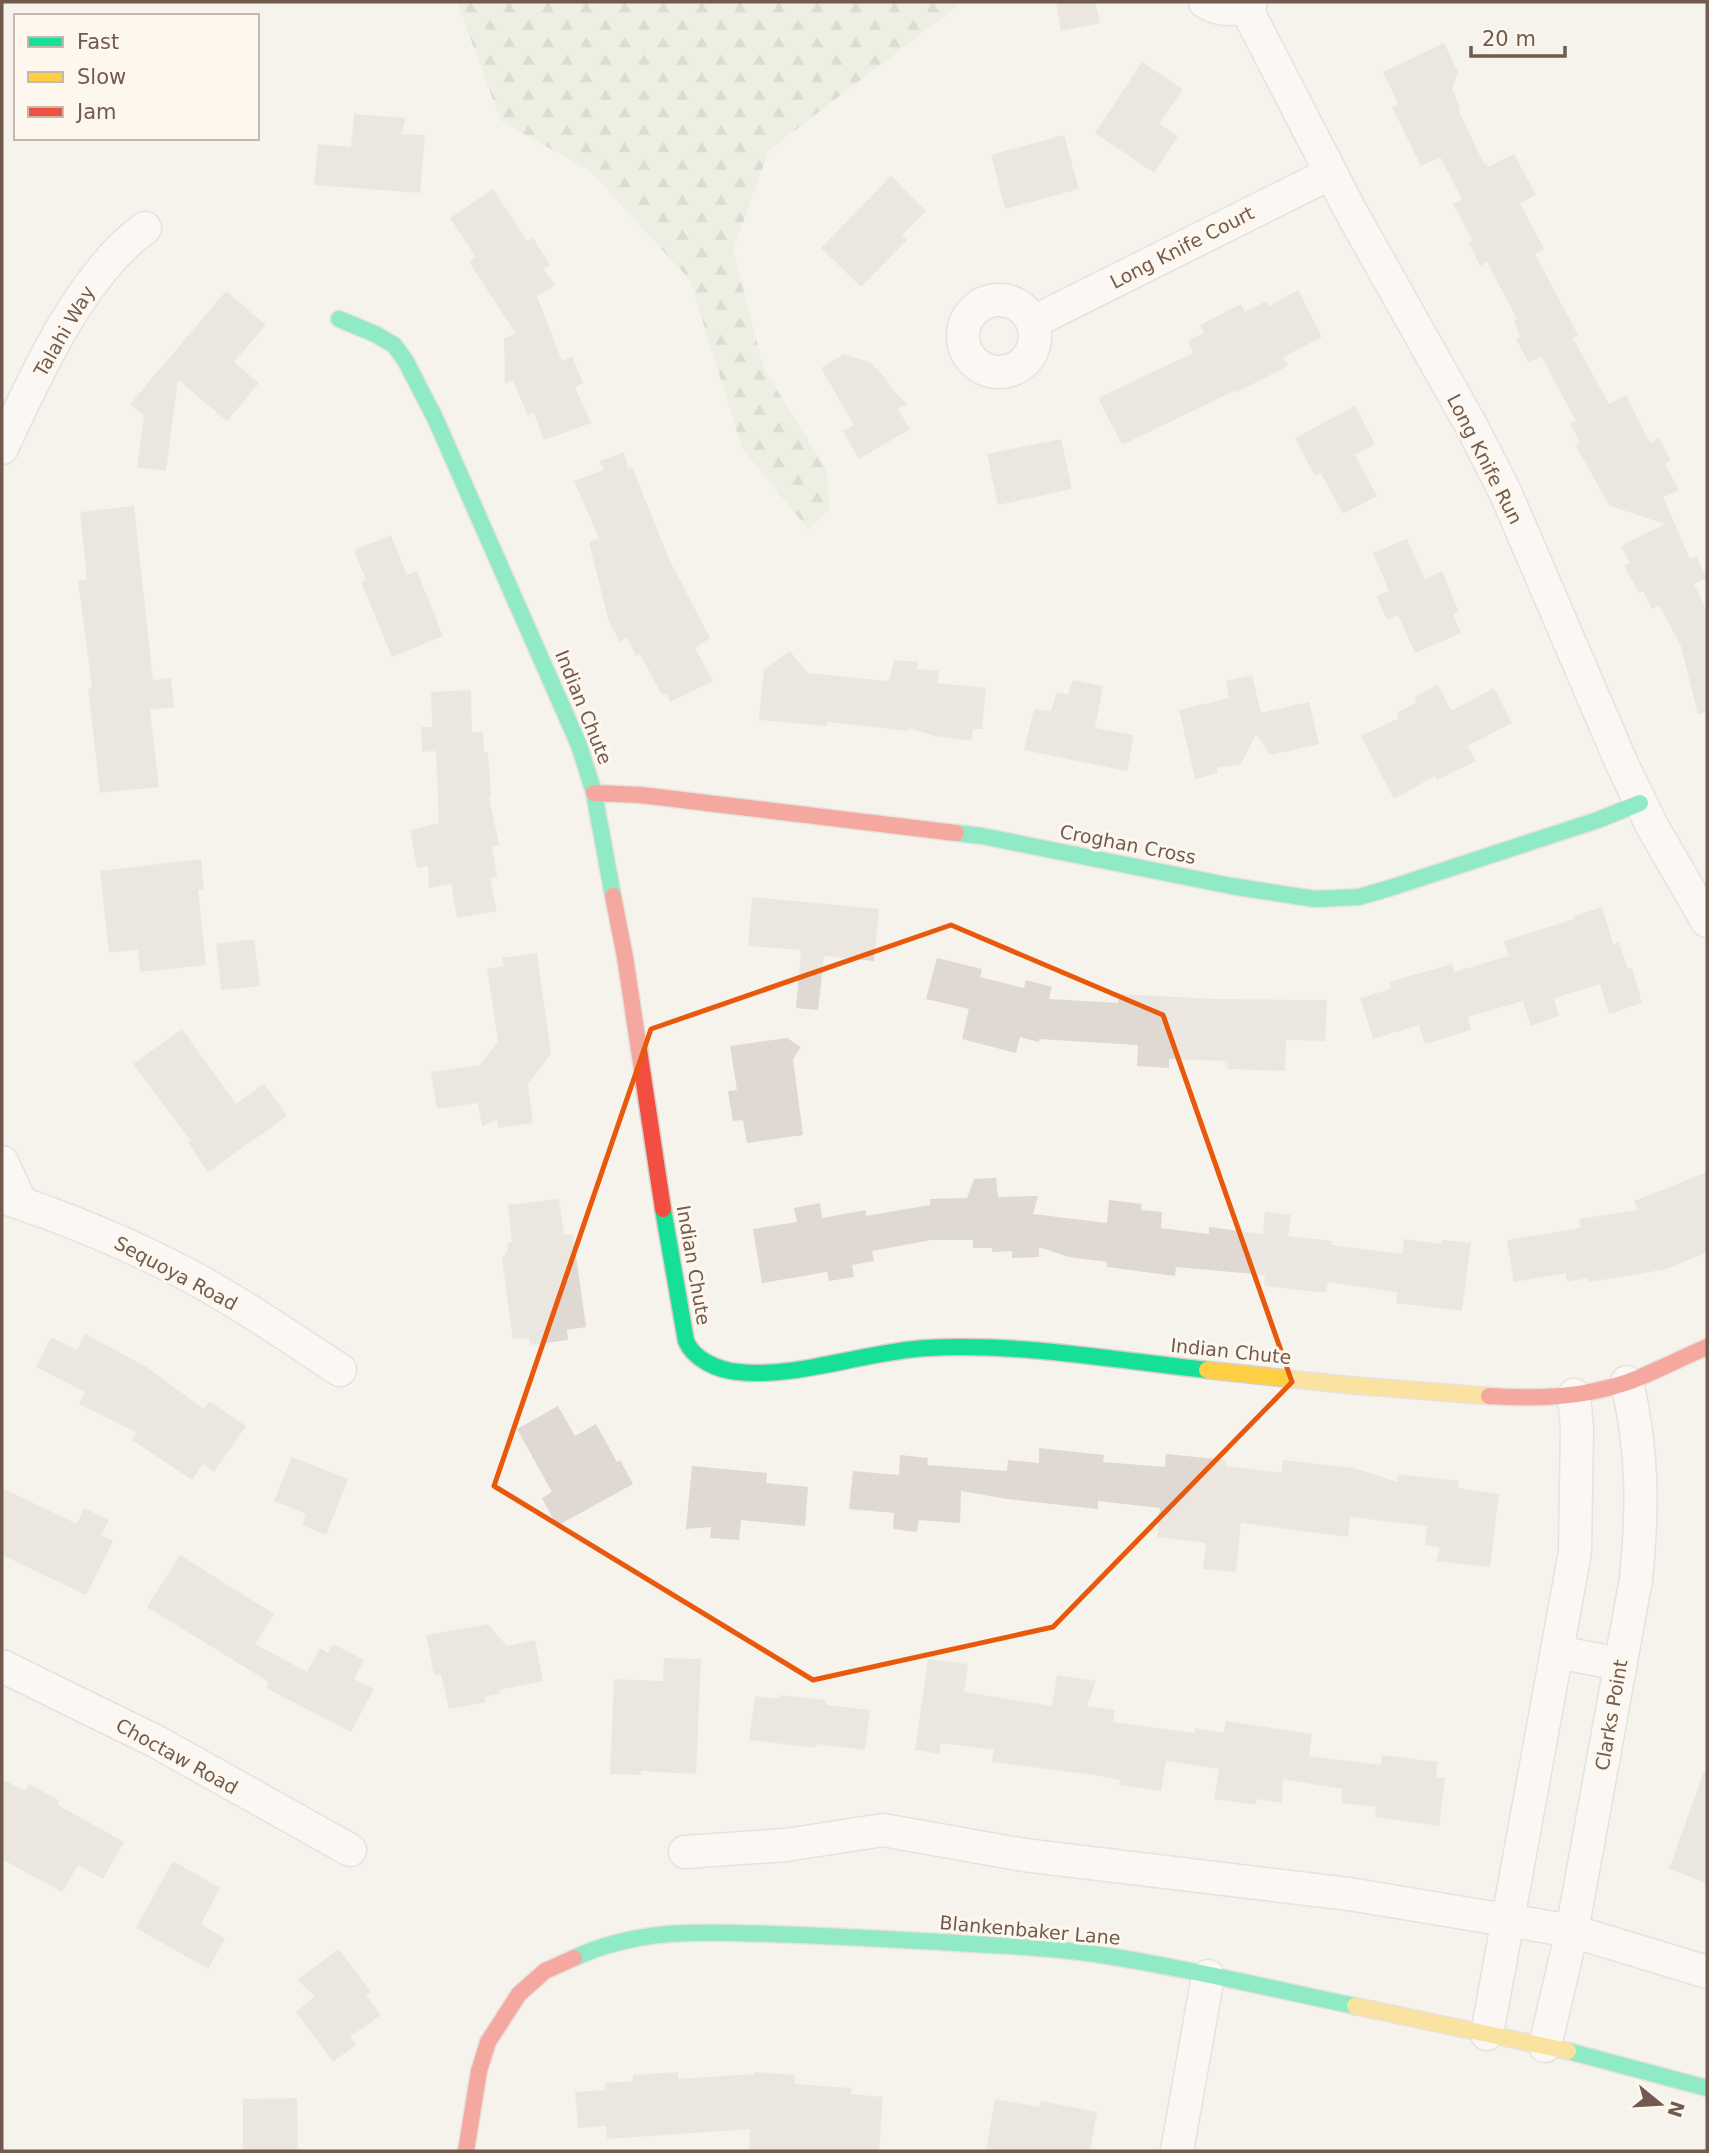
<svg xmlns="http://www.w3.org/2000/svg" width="1709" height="2153" viewBox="0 0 1709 2153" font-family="'DejaVu Sans',sans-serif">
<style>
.forest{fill:url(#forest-firs)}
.building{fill:#e0d8d2}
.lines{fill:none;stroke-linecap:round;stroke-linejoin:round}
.street-casing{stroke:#d5cfca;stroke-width:35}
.fast-casing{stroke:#d5cfc8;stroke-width:19}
.slow-casing{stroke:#d5cfc8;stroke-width:19}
.jam-casing{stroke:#d5cfc8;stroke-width:19}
.street{stroke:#fefdfc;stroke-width:32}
.fast{stroke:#16e098;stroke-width:16}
.slow{stroke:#ffcf43;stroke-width:16}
.jam{stroke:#f24e42;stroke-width:16}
.marked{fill:none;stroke:#e8590c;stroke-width:5;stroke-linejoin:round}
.labels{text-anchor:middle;stroke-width:6;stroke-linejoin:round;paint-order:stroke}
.street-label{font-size:19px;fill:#725b4e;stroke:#fdf7ee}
</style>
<defs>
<pattern id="forest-firs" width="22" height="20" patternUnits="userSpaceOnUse" patternTransform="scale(1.75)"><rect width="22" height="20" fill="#e3ecd8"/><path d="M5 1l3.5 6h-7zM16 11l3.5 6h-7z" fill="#bcc2b1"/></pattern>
</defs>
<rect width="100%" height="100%" fill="#f6f2ec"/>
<polygon class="forest" points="457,2 958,2 955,8 769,150 733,250 764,369 826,469 830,509 808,529 742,448 690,280 590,171 501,121"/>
<g class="building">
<polygon points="1056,2 1095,2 1100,23 1061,31"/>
<polygon points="1444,43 1458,72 1452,89 1460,107 1458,109 1484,164 1486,163 1488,167 1514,154 1536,195 1520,203 1544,249 1535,254 1578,335 1573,338 1609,404 1626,395 1650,443 1659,438 1671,461 1665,464 1679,490 1663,497 1690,559 1696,556 1707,578 1694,584 1707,611 1707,713 1698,714 1681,646 1659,605 1652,609 1643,591 1639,593 1624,566 1630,563 1621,546 1665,524 1610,506 1575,445 1580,442 1570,424 1576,421 1541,356 1529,363 1516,339 1520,337 1514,321 1517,319 1487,262 1480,266 1469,243 1473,241 1453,204 1462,199 1440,157 1421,166 1392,107 1398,104 1383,72"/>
<polygon points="1142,62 1183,89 1159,124 1178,136 1154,173 1095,133"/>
<polygon points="354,114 406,118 401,134 425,135 420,193 314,185 318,144 351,147"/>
<polygon points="1064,135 1079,189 1005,209 991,155"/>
<polygon points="891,176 926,211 902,235 907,240 861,287 821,248"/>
<polygon points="493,189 527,241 533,238 550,265 544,269 555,285 537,296 562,361 572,357 583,383 575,387 591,423 544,440 534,413 528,416 513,380 505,384 504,338 516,334 469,262 476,257 450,218"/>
<polygon points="1298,290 1322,337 1283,357 1288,366 1235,393 1234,391 1122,445 1098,398 1193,353 1188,341 1204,333 1200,325 1241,304 1245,312 1266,301 1269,306"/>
<polygon points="226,291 266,325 234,362 259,383 227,421 178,380 166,471 137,467 144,416 130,404"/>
<polygon points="844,354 871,363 886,379 896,394 908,404 898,409 910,429 859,459 843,431 854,425 821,368"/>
<polygon points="1355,406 1375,444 1355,455 1377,496 1343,514 1321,473 1315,476 1295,438"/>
<polygon points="1061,439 1072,489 998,505 987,454"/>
<polygon points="624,452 628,468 632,467 669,559 710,638 695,648 713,681 670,702 666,693 662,695 640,654 636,656 627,638 620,642 609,622 589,542 599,538 574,481 604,470 600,461"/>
<polygon points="134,506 153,680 171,678 174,707 150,710 159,787 100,793 88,688 92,687 78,581 87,580 80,512"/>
<polygon points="391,535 407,575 417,571 443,636 392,657 361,582 366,580 354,550"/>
<polygon points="1407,539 1425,579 1442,571 1459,612 1453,614 1461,633 1415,653 1398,615 1387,620 1376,596 1389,591 1373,553"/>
<polygon points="790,651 808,673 889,681 894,660 918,662 917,669 939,671 937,683 986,688 982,729 973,729 971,741 935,736 909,728 908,731 827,722 827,726 759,720 764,669"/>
<polygon points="1252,675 1261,713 1309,702 1319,744 1270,755 1256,734 1241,764 1217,768 1218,773 1195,779 1179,710 1229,698 1226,681"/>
<polygon points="1073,680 1103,686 1095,728 1134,735 1127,771 1024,750 1034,709 1051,711 1057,692 1068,695"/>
<polygon points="1438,685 1451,711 1494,688 1512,723 1467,746 1476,761 1437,780 1435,776 1394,799 1361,736 1399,718 1397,713 1417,702 1414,697"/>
<polygon points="471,690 472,732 483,732 484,752 488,752 491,796 489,796 499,845 492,846 497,877 490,878 497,911 457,918 451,884 429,888 428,866 417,868 410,830 439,823 436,751 422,752 421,727 432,727 431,692"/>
<polygon points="201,859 204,890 198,890 206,965 140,972 138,950 109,953 100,871"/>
<polygon points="752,897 879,909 874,961 824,956 818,1010 796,1008 801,950 748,946"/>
<polygon points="1602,907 1613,944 1619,942 1628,969 1632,968 1642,1003 1609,1014 1600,984 1554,998 1559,1016 1531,1026 1523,1001 1468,1017 1471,1030 1425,1044 1419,1025 1373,1039 1360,998 1391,989 1389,982 1452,964 1454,972 1509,956 1504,941 1574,919 1574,916"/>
<polygon points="254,939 260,986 221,990 216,944"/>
<polygon points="537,953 551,1054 528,1084 533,1123 498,1128 497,1120 482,1126 478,1103 437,1109 431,1072 480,1065 498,1041 487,969 504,966 502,958"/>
<polygon points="937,958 982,969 980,977 1024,988 1026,980 1052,987 1049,999 1118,1003 1119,994 1214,999 1327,1000 1325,1041 1286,1040 1285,1071 1228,1069 1227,1061 1169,1059 1169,1068 1137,1066 1138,1045 1039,1039 1039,1042 1020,1037 1016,1053 962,1039 969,1009 926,999"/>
<polygon points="182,1029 236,1104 264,1084 287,1116 208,1172 188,1143 191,1141 133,1064"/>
<polygon points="787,1038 801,1047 793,1059 803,1135 747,1143 743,1120 733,1121 728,1091 737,1090 730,1046"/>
<polygon points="1707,1172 1707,1252 1667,1269 1615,1278 1589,1282 1588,1278 1567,1282 1566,1273 1514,1282 1507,1240 1581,1228 1579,1219 1638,1210 1634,1201"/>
<polygon points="996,1178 998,1197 1038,1196 1033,1214 1107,1223 1109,1200 1142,1204 1141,1210 1162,1212 1161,1228 1209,1234 1209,1227 1263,1234 1265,1212 1291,1215 1288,1236 1333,1241 1332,1245 1402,1254 1404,1239 1442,1244 1442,1240 1471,1243 1462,1311 1396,1303 1397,1292 1328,1282 1326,1293 1264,1286 1265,1275 1176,1267 1175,1276 1107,1267 1107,1262 1069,1257 1039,1247 1039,1257 1012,1258 1012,1251 992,1252 992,1248 973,1248 973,1240 931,1240 872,1251 874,1261 852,1265 854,1277 829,1281 827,1272 762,1283 753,1229 797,1222 794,1208 820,1203 822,1218 866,1210 866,1216 930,1205 930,1199 967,1198 974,1179"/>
<polygon points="559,1199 564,1235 573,1234 586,1327 567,1330 568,1340 530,1345 529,1338 513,1339 502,1259 508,1250 507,1243 512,1242 508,1205"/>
<polygon points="85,1334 145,1366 204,1409 209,1401 246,1426 214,1472 203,1464 192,1480 132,1440 137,1433 79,1404 85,1392 36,1367 51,1337 77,1350"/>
<polygon points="558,1406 575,1436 596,1424 617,1462 620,1460 633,1484 557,1526 542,1498 552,1492 517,1429"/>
<polygon points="1039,1448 1104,1455 1103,1462 1165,1467 1166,1454 1226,1460 1226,1466 1281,1473 1283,1460 1354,1468 1397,1482 1398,1474 1459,1481 1458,1488 1499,1494 1490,1567 1436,1561 1440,1547 1425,1545 1427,1526 1350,1517 1348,1537 1241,1523 1236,1572 1203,1569 1206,1543 1157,1537 1160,1508 1098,1501 1098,1509 1007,1499 961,1491 960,1523 919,1520 917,1532 893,1529 894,1513 849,1509 853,1471 899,1475 900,1455 928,1458 927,1465 1007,1471 1008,1460 1039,1463"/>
<polygon points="292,1457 348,1479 326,1535 302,1525 306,1514 274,1501"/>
<polygon points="692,1466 767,1473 766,1483 808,1487 805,1526 741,1520 739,1540 710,1538 711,1527 686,1529"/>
<polygon points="2,1488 77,1524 84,1508 109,1520 101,1535 113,1541 86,1595 2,1555"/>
<polygon points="180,1555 274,1614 255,1644 307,1672 320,1648 328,1653 333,1644 364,1660 354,1679 374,1689 351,1732 266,1688 269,1682 147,1607"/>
<polygon points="488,1624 507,1646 535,1640 543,1681 499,1690 500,1694 484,1697 486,1702 449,1709 441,1674 434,1675 426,1635"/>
<polygon points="664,1658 701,1659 696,1774 641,1771 641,1775 610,1774 614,1679 663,1681"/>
<polygon points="928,1659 968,1664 964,1692 1052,1706 1057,1675 1096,1681 1087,1706 1115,1710 1113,1722 1194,1733 1195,1728 1224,1733 1226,1721 1312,1734 1309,1756 1381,1765 1382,1755 1438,1762 1436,1777 1445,1778 1439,1826 1375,1817 1376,1807 1341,1803 1342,1789 1283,1779 1282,1803 1256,1799 1256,1805 1214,1799 1219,1769 1166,1761 1161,1791 1119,1785 1120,1780 1094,1775 992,1762 994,1750 941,1743 939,1754 915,1750"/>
<polygon points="780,1695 826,1700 826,1705 870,1710 865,1750 817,1744 816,1748 749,1740 755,1696 779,1699"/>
<polygon points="1704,1771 1707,1772 1707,1883 1669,1869"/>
<polygon points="2,1779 25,1791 29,1784 60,1801 58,1805 124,1842 103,1879 78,1865 62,1892 2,1859"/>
<polygon points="173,1861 220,1888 201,1924 225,1939 208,1969 136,1928"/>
<polygon points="339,1949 371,1992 366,1995 381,2015 350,2037 356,2045 333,2062 296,2012 315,1996 297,1980"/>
<polygon points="678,2072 678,2079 754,2074 754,2072 795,2075 795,2084 851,2088 851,2094 883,2097 879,2151 749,2151 750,2129 607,2139 606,2126 578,2128 575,2092 605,2090 605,2083 633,2081 633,2075"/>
<polygon points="297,2098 298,2151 243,2151 243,2099"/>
<polygon points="995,2099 1039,2107 1041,2101 1097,2112 1090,2151 986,2151"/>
</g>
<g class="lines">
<g class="street-casing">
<g id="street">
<path d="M1205 2C1220 11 1237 12 1251 2"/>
<polyline points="1245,6 1349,208 1472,427 1506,494 1622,764 1652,826 1707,921"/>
<circle cx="999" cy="336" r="36"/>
<polyline points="1033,322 1331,173"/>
<path d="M2 448C34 378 81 274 145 228"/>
<polyline points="2,1162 21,1203"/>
<path d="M2 1197C67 1218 129 1244 190 1276 242 1304 291 1338 340 1370"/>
<polyline points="1557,1652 1620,1664"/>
<polyline points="2,1666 157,1742 350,1850"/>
<polyline points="685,1852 786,1845 883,1830 1024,1855 1349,1894 1572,1931 1707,1972"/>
<polyline points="1487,2034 1575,1552 1577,1428 1574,1395"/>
<path d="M1545 2046 1572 1931 1636 1579C1643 1508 1643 1451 1627 1382"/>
<polyline points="1177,2151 1208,1976"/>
</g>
</g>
<g class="fast-casing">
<g id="fast">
<polyline points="339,319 375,334 394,345 405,360 435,418 579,745 594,793 613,896"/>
<polyline points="956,833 982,836 1231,886 1315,899 1359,897 1390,888 1598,820 1640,803"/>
<path d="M663 1209 686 1341C694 1360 718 1370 738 1372 795 1379 867 1351 927 1348 1020 1343 1114 1360 1207 1370"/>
<path d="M574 1958C648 1924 720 1933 798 1935 851 1937 904 1940 957 1943 1003 1946 1049 1947 1095 1954 1182 1967 1268 1988 1355 2006"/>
<polyline points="1568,2051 1707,2088"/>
</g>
</g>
<g class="slow-casing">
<g id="slow">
<polyline points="1207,1370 1348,1385 1489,1396"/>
<polyline points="1355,2006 1568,2051"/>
</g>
</g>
<g class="jam-casing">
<g id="jam">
<polyline points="594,793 641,795 956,833"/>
<polyline points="613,896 625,957 663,1209"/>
<path d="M1489 1396C1536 1399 1582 1398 1628 1382 1655 1372 1681 1358 1707 1347"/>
<polyline points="466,2151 479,2071 488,2042 519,1994 545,1971 574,1958"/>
</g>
</g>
<use href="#street" class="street"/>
<use href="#fast" class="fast"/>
<use href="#slow" class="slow"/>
<use href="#jam" class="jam"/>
</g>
<path d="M0 0H1709V2153H0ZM951 925 1163 1015 1292 1382 1053 1627 813 1680 494 1486 651 1029Z" fill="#f6f2ec" fill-opacity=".55" fill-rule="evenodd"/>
<path class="marked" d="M951 925 1163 1015 1292 1382 1053 1627 813 1680 494 1486 651 1029Z"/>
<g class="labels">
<g class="street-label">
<text transform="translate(1182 247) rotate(-27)" y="7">Long Knife Court</text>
<text transform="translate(64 331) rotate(-60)" y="7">Talahi Way</text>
<text transform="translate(1485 459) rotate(63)" y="7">Long Knife Run</text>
<text transform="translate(584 707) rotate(68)" y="7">Indian Chute</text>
<text transform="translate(1128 844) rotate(11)" y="7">Croghan Cross</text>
<text transform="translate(694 1265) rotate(80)" y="7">Indian Chute</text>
<text transform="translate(176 1273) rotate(28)" y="7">Sequoya Road</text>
<text transform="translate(1231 1351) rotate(6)" y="7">Indian Chute</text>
<text transform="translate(1611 1715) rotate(-80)" y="7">Clarks Point</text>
<text transform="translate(177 1756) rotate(29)" y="7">Choctaw Road</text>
<text transform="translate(1030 1930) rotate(5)" y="7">Blankenbaker Lane</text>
</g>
</g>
<rect width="1709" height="2153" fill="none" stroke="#725b4e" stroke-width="7"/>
<rect x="14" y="14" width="245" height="126" fill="#fdf7ee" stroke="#c5b9ae" stroke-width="2"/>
<rect x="28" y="37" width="35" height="10" fill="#16e098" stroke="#c5b9ae" stroke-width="2"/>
<text x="77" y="49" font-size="21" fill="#725b4e">Fast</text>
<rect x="28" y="72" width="35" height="10" fill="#ffcf43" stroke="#c5b9ae" stroke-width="2"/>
<text x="77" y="84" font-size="21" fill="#725b4e">Slow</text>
<rect x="28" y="107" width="35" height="10" fill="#f24e42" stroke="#c5b9ae" stroke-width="2"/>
<text x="77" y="119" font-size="21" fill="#725b4e">Jam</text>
<g transform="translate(1660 2104) rotate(108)" stroke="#fdf7ee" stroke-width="5" paint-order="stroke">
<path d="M0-5L12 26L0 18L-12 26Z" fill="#725b4e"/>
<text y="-10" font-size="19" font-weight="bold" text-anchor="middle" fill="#725b4e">N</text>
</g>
<path d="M1471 46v10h94v-10" fill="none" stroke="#725b4e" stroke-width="3.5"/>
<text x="1482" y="46" font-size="21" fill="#725b4e" stroke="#fdf7ee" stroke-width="5" paint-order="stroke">20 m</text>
</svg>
